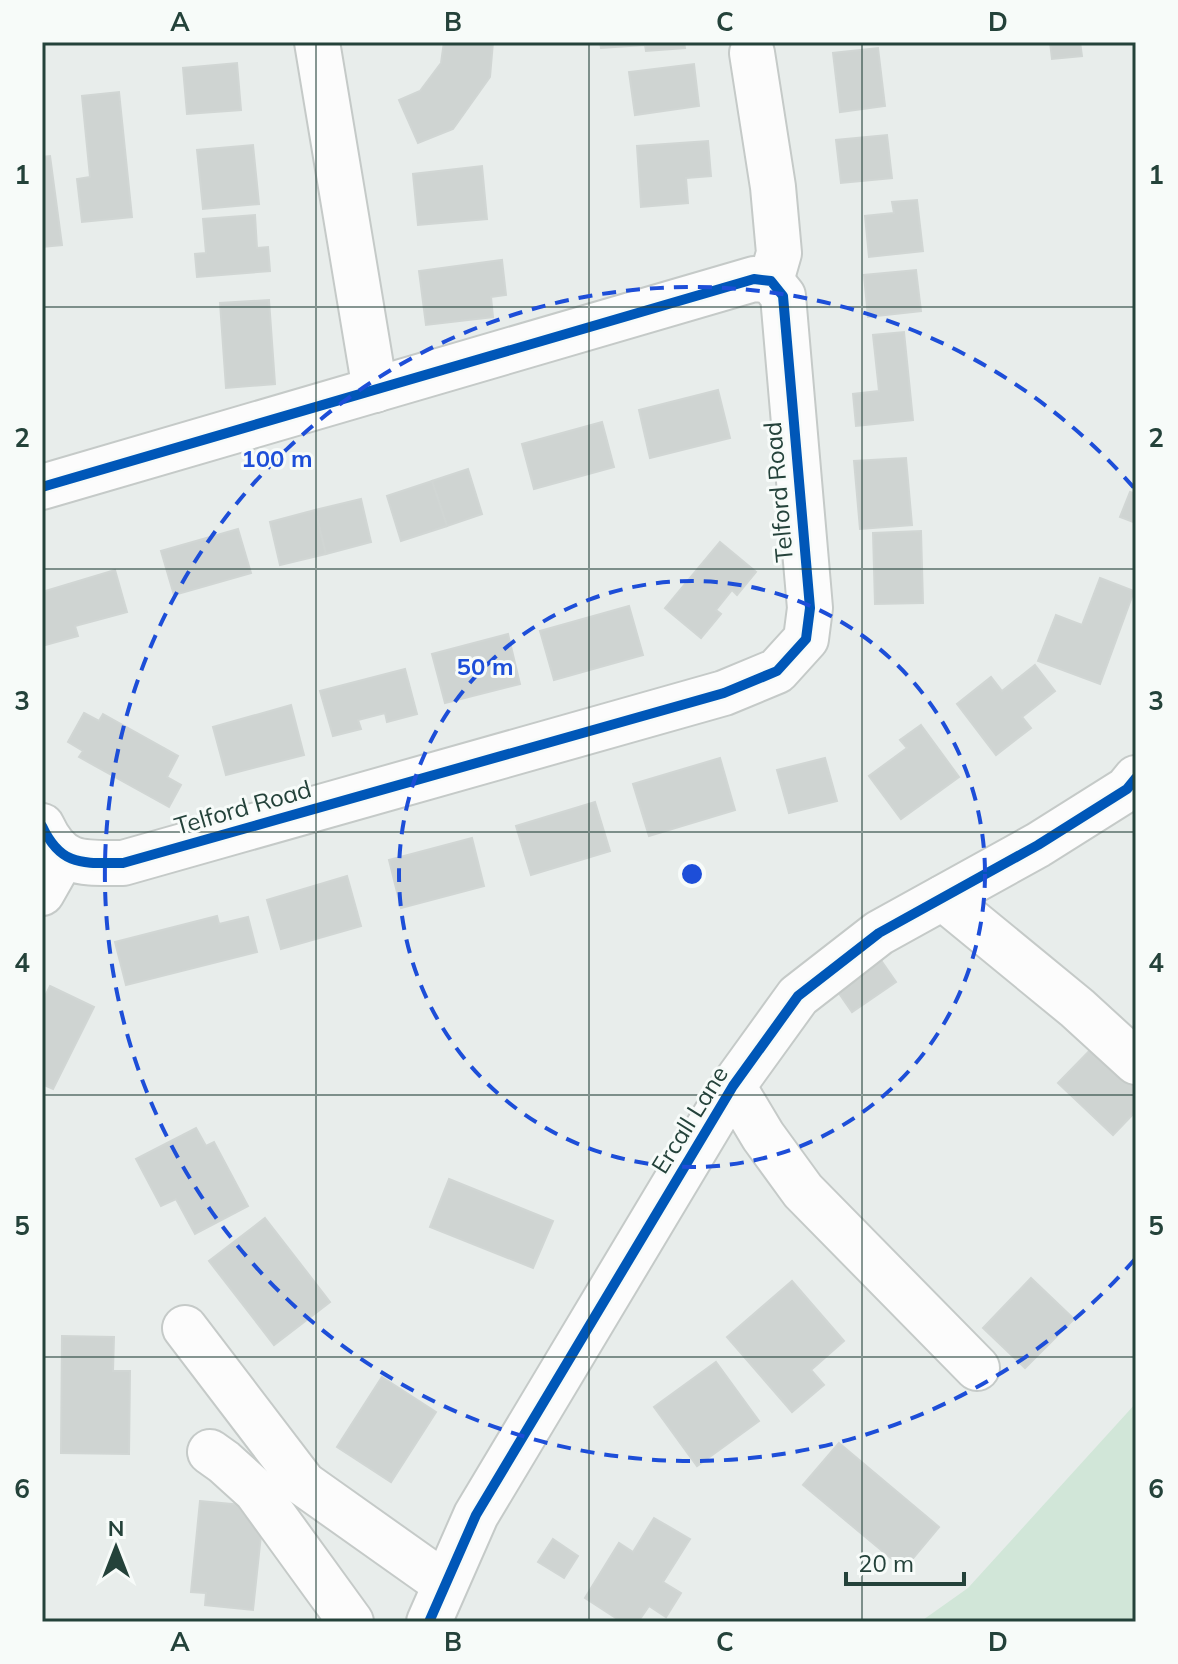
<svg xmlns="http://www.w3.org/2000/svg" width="1178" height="1664" viewBox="0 0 1178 1664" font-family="Mulish,sans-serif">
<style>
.green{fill:#d1e6d8}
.building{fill:#cfd4d2;stroke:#d1d6d4;stroke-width:2}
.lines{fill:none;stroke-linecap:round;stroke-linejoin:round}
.minor-casing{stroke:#c5cac8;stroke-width:48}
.minor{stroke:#fcfcfc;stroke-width:44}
.cycleway-casing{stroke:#f7fbf9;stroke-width:15}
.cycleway{stroke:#0057b8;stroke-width:10}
.grid{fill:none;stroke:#24423a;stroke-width:2;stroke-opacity:0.55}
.ring{fill:none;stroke:#1d4ed8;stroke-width:4;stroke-dasharray:14 10}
.labels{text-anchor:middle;stroke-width:6;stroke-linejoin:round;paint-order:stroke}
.street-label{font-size:24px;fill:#24423a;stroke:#f7fbf9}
.centre{fill:#1d4ed8;stroke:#f7fbf9;stroke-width:4}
.ring-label{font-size:24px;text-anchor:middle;font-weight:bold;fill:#1d4ed8;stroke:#f7fbf9;stroke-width:6;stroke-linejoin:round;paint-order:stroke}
.neatline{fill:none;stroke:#24423a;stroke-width:3}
.grid-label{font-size:26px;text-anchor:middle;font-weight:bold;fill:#24423a}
</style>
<rect width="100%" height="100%" fill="#e8edeb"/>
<polygon class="green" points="1136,1403 1136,1622 920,1622 968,1588"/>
<g class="building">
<polygon points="444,42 493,42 490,77 453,129 418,143 399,100 420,91 441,63"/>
<polygon points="600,42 684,42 685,48 646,51 645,45 601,48"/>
<polygon points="1050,42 1080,42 1082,56 1052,59"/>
<polygon points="878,48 885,106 840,112 833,53"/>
<polygon points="237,63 241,110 187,114 183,68"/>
<polygon points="694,64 699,106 635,115 629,72"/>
<polygon points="119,92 132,217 82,222 77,179 90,177 82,96"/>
<polygon points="887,135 892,178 841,183 836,140"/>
<polygon points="708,141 711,176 686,178 688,203 641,207 637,146"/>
<polygon points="253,145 259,204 203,209 197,150"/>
<polygon points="50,156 62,245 42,247 42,157"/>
<polygon points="482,166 487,219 418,225 413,174"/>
<polygon points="917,200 923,251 869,257 865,216 894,213 892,202"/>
<polygon points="255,215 257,248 268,247 270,271 197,277 195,254 206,253 203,219"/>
<polygon points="502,260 506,295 491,297 493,317 426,325 419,271"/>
<polygon points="916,270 921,311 868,317 864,275"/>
<polygon points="269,300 275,384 226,388 220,303"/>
<polygon points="904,332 913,420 856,426 853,394 879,391 873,335"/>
<polygon points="718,390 730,438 650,458 639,410"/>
<polygon points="602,422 614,467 534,489 522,444"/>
<polygon points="906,458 912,525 860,529 854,461"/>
<polygon points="468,469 482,514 447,526 432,481"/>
<polygon points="432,481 447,526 401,541 387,496"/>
<polygon points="1130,492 1136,494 1136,523 1120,517"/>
<polygon points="361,499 371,542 326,554 315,510"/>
<polygon points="315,510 326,554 280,565 270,522"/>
<polygon points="238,529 251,573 174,595 161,551"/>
<polygon points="921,531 923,603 875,604 873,533"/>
<polygon points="720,542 756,572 737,595 732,590 716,610 721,614 701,638 665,608"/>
<polygon points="115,570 127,612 75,626 78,636 42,646 42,592"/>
<polygon points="1100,578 1134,591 1100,684 1038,661 1056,615 1082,625"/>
<polygon points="629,606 643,655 554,680 540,631"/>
<polygon points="508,634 520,684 445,703 432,654"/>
<polygon points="1035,665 1055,691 1022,717 1031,728 996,755 957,704 991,677 1002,691"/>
<polygon points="405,669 417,714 387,722 385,713 358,720 361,729 333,736 320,691"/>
<polygon points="291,705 304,755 226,775 213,727"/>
<polygon points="84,713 99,721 103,714 178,756 167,777 181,785 169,807 79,757 83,751 68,742"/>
<polygon points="921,725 959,777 901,819 869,776 907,748 900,740"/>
<polygon points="720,758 735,810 649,836 633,784"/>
<polygon points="825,758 837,801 789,813 777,770"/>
<polygon points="595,802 610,851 531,875 516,826"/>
<polygon points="472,838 484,886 401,908 389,860"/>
<polygon points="347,876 361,926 281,949 267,900"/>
<polygon points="217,916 219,924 248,917 257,952 126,985 115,942"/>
<polygon points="878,956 896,982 852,1012 834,986"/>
<polygon points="50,986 94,1007 53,1089 42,1084 42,1002"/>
<polygon points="1103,1037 1136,1068 1136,1111 1113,1135 1058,1083"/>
<polygon points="196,1128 206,1146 214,1142 248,1206 195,1234 176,1199 161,1206 136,1159"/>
<polygon points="449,1179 553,1221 533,1268 430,1227"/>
<polygon points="265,1218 330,1302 274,1345 209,1261"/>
<polygon points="1031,1278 1074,1319 1025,1368 983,1328"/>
<polygon points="792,1281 844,1341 811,1370 824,1385 792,1412 727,1337"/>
<polygon points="62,1336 114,1337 113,1371 130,1371 129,1454 61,1453"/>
<polygon points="716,1362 759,1421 697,1466 654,1407"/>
<polygon points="382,1377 436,1412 391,1482 337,1447"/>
<polygon points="839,1443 939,1527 904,1569 803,1485"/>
<polygon points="200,1501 264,1507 253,1610 205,1605 206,1593 191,1592"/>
<polygon points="654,1518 690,1539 663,1582 681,1593 666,1617 649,1606 638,1622 622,1622 585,1598 619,1543 633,1552"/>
<polygon points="553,1539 578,1556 564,1578 538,1562"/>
</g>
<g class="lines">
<g class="minor-casing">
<g id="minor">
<polyline points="317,42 375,390"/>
<polyline points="752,53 773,187 779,253 771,281"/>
<path d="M42 487 754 279 771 281 783 296 810 608 806 639 777 671 724 693 123 863C83 863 61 867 42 826"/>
<polyline points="42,893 63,856"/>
<polyline points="943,898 1077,1008 1136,1062"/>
<polyline points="733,1086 763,1136 803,1191 977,1368"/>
<polyline points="185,1328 304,1484 445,1584"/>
<polyline points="210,1452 224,1462 256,1491 351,1622"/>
<polyline points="429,1622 476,1515 733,1086 798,996 879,933 1038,845 1127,789 1136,778"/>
</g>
</g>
<use href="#minor" class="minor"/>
<g class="cycleway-casing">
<g id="cycleway">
<path d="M42 487 754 279 771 281 783 296 810 608 806 639 777 671 724 693 123 863C83 863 61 867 42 826"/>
<polyline points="429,1622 476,1515 733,1086 798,996 879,933 1038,845 1127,789 1136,778"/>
</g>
</g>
<use href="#cycleway" class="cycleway"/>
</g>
<path class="grid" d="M316 42V1622M589 42V1622M862 42V1622M42 307H1136M42 569H1136M42 832H1136M42 1095H1136M42 1357H1136"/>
<g class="ring">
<circle cx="692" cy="874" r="293"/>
<path d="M1135 1259A587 587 0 1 1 1135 489"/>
</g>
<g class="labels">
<g class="street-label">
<text transform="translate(779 492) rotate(-95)" y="8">Telford Road</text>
<text transform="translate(243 808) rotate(-16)" y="8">Telford Road</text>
<text transform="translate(690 1120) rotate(-58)" y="8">Ercall Lane</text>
</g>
</g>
<circle cx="692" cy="874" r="12" class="centre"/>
<g class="ring-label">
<text x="277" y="467">100 m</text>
<text x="485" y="675">50 m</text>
</g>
<rect width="1178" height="1664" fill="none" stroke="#f7fbf9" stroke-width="88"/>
<g transform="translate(116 1548)" stroke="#f7fbf9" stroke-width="6" paint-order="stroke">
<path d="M0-6L14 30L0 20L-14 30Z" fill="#24423a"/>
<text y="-12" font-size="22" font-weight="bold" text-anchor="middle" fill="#24423a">N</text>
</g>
<path d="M846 1572v12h118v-12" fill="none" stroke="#24423a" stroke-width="4"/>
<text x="858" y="1572" font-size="24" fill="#24423a" stroke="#f7fbf9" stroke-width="6" paint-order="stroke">20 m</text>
<rect x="44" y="44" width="1090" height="1576" class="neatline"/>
<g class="grid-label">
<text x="180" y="31">A</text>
<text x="453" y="31">B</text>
<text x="725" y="31">C</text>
<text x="998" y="31">D</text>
<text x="22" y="184">1</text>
<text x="1156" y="184">1</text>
<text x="22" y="447">2</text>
<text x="1156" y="447">2</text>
<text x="22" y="710">3</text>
<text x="1156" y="710">3</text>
<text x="22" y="972">4</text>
<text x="1156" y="972">4</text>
<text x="22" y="1235">5</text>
<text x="1156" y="1235">5</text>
<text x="22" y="1498">6</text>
<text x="1156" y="1498">6</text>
<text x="180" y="1651">A</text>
<text x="453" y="1651">B</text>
<text x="725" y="1651">C</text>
<text x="998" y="1651">D</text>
</g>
</svg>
